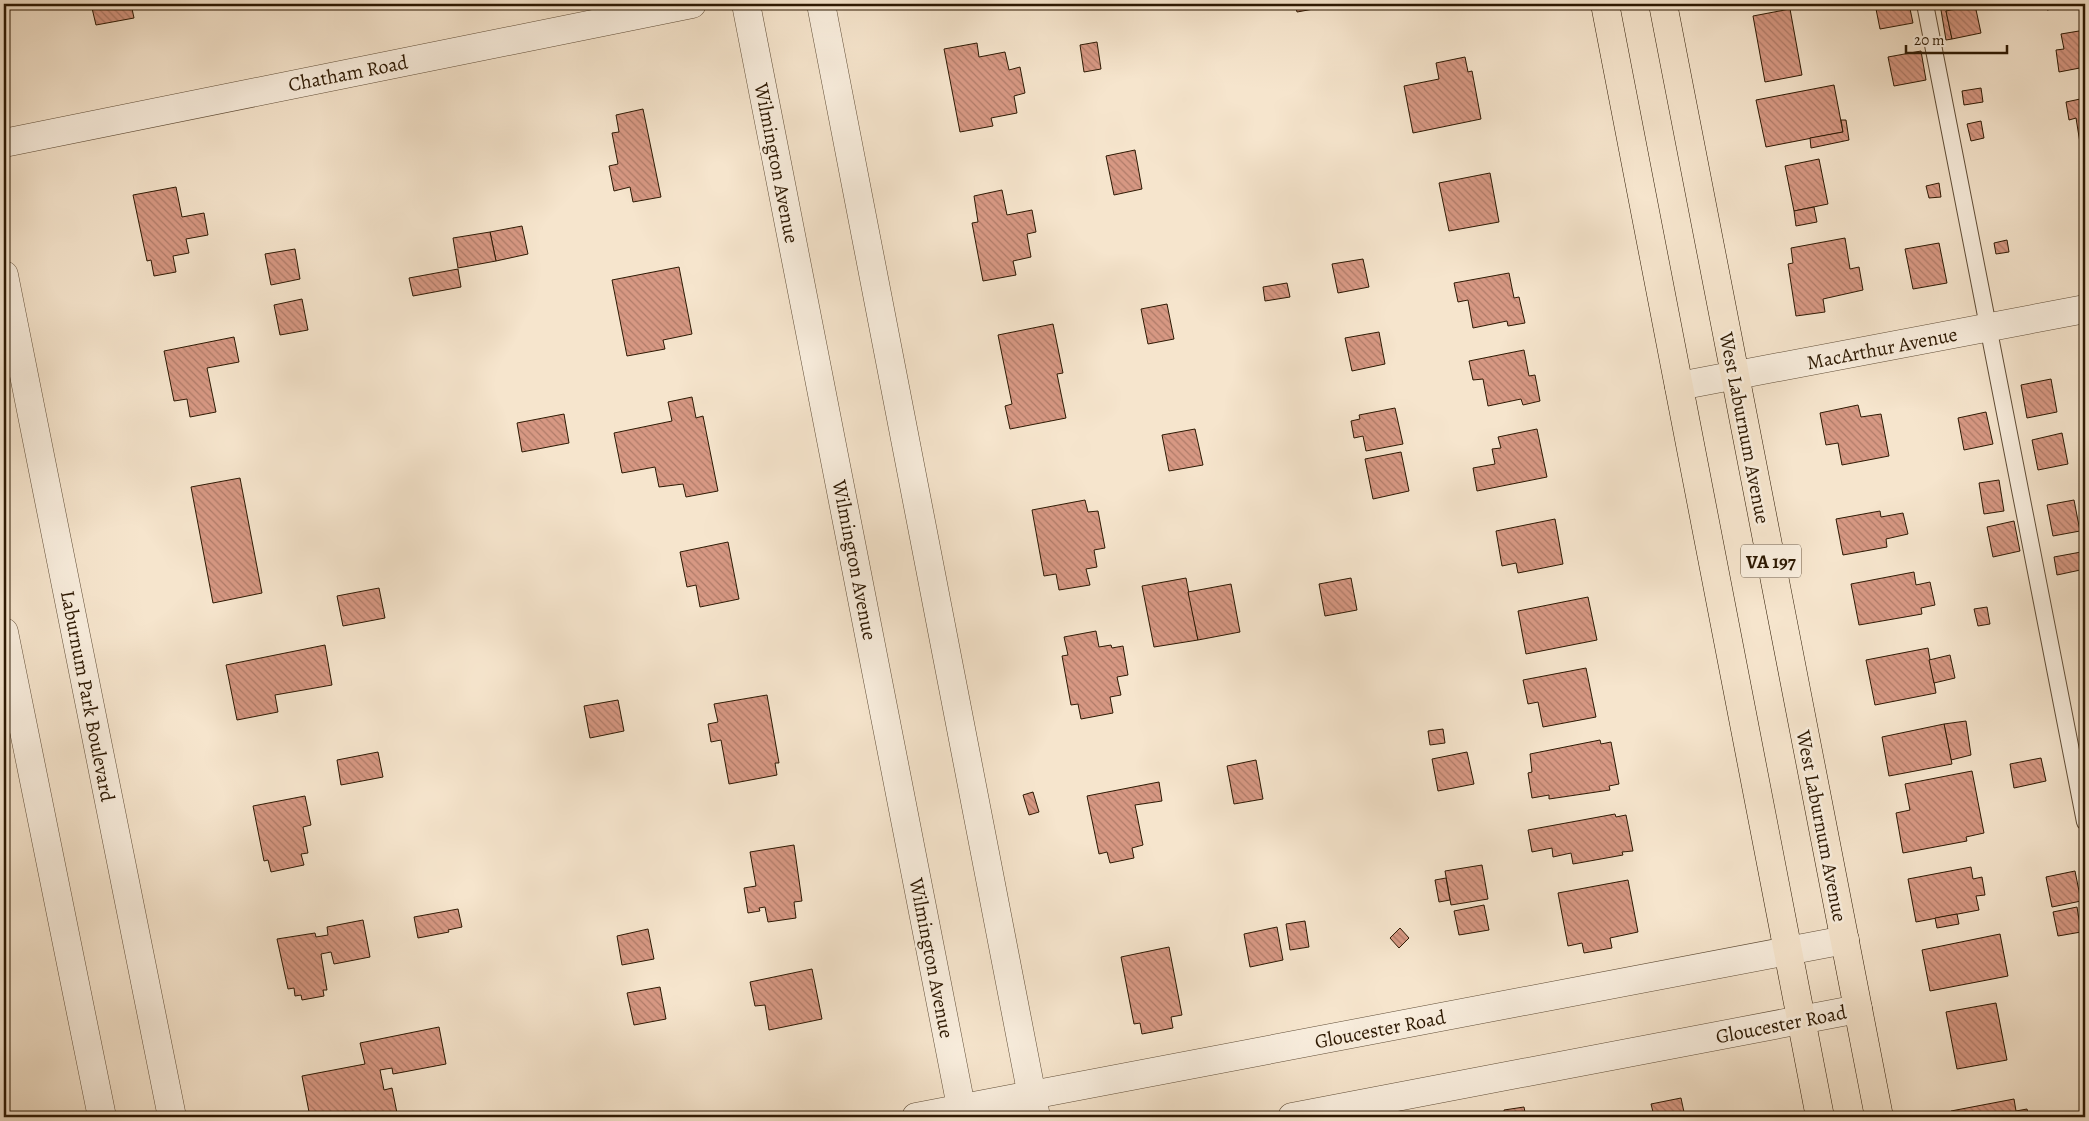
<svg xmlns="http://www.w3.org/2000/svg" width="2089" height="1121" viewBox="0 0 2089 1121" font-family="Alegreya,serif">
<style>
.building{fill:url(#building-back-hatch);stroke:#2d1903}
.lines{fill:none;stroke-linecap:round;stroke-linejoin:round}
.service-casing{stroke:#5f4c36;stroke-width:18}
.minor-casing{stroke:#5f4c36;stroke-width:29}
.primary-casing{stroke:#2d1903;stroke-width:29}
.service{stroke:#f9eede;stroke-width:16}
.minor{stroke:#f9eede;stroke-width:28}
.primary{stroke:#f6e5cd;stroke-width:28}
.labels{text-anchor:middle;stroke-width:5;stroke-linejoin:round;paint-order:stroke}
.shield{fill:#f9eede;stroke:#6a5945;stroke-width:1}
.shield-label{font-size:19px;font-weight:bold;fill:#2d1903}
.street-label{font-size:20px;fill:#2d1903;stroke:#f9eede}
</style>
<defs>
<pattern id="building-back-hatch" width="6" height="6" patternUnits="userSpaceOnUse" patternTransform="scale(1.25)"><rect width="6" height="6" fill="#d79883"/><path d="M-1 5l2 2M0 0l6 6M5-1l2 2" fill="none" stroke="#af7b69"/></pattern>
</defs>
<rect width="100%" height="100%" fill="#f6e5cd"/>
<filter id="stains"><feTurbulence type="fractalNoise" baseFrequency=".004" numOctaves="4"/><feColorMatrix values="0 0 0 0 .2 0 0 0 0 .09 0 0 0 0 .02 0 0 0 .5 -.17"/></filter>
<radialGradient id="worn" r=".72"><stop offset=".6" stop-color="#630" stop-opacity="0"/><stop offset="1" stop-color="#630" stop-opacity=".3"/></radialGradient>
<g class="building">
<polygon points="91,4 131,4 134,18 96,25"/>
<polygon points="1295,4 1330,4 1330,6 1297,12"/>
<polygon points="1875,4 1909,4 1913,23 1880,29"/>
<polygon points="1940,4 1973,4 1973,6 1946,11 1952,39 1946,40"/>
<polygon points="2029,4 2046,4 2047,6 2030,9"/>
<polygon points="2046,4 2080,4 2047,10"/>
<polygon points="1975,5 1981,33 1952,39 1946,11"/>
<polygon points="1790,9 1802,75 1765,82 1753,16"/>
<polygon points="2085,30 2085,67 2059,72 2056,50 2064,49 2061,34"/>
<polygon points="1097,42 1101,69 1084,72 1080,45"/>
<polygon points="977,43 979,57 1005,52 1009,70 1020,67 1025,93 1014,96 1017,113 991,118 993,126 960,132 944,49"/>
<polygon points="1921,51 1926,80 1894,86 1888,57"/>
<polygon points="1465,57 1468,72 1472,71 1481,119 1413,133 1404,86 1439,79 1436,63"/>
<polygon points="1834,85 1843,132 1766,147 1756,100"/>
<polygon points="1981,88 1983,102 1964,105 1962,91"/>
<polygon points="2085,98 2085,142 2080,143 2076,118 2069,120 2066,102"/>
<polygon points="643,109 661,197 633,202 630,187 614,191 609,166 618,164 612,133 619,132 616,115"/>
<polygon points="1841,120 1846,120 1849,140 1811,148 1810,138 1843,132"/>
<polygon points="1981,121 1984,138 1971,141 1967,124"/>
<polygon points="1135,150 1142,189 1114,195 1106,156"/>
<polygon points="1819,159 1828,204 1794,211 1785,166"/>
<polygon points="1490,173 1499,222 1449,231 1439,183"/>
<polygon points="1939,183 1941,197 1929,198 1926,186"/>
<polygon points="176,187 182,217 204,213 208,235 186,239 189,253 173,256 176,272 154,276 151,260 147,261 133,195"/>
<polygon points="1002,190 1007,215 1032,210 1036,232 1027,234 1031,257 1013,261 1016,275 983,281 972,223 978,222 974,196"/>
<polygon points="1814,207 1817,222 1796,226 1794,211"/>
<polygon points="522,226 528,254 496,261 490,232"/>
<polygon points="490,232 496,261 458,268 453,238"/>
<polygon points="1845,238 1850,269 1859,267 1863,290 1823,299 1825,312 1796,316 1788,264 1793,263 1791,248"/>
<polygon points="2007,240 2009,252 1996,254 1994,243"/>
<polygon points="1939,243 1947,283 1913,289 1905,249"/>
<polygon points="295,249 300,279 271,285 265,254"/>
<polygon points="1363,259 1369,287 1338,293 1332,264"/>
<polygon points="679,267 692,334 663,340 665,349 627,356 612,280"/>
<polygon points="458,269 461,287 413,296 409,278"/>
<polygon points="1509,273 1514,298 1519,297 1525,323 1508,326 1507,321 1473,328 1468,300 1458,302 1454,283"/>
<polygon points="1287,283 1290,297 1265,301 1263,287"/>
<polygon points="302,299 308,330 280,335 274,305"/>
<polygon points="1167,304 1174,339 1148,344 1141,309"/>
<polygon points="1053,324 1063,373 1057,374 1066,418 1010,429 1005,406 1012,404 998,335"/>
<polygon points="1379,332 1385,364 1352,371 1345,338"/>
<polygon points="234,337 239,362 207,368 216,412 190,417 187,399 174,401 164,351"/>
<polygon points="1524,350 1529,376 1535,375 1540,401 1523,405 1521,399 1488,406 1483,379 1473,380 1469,361"/>
<polygon points="2051,379 2057,412 2027,418 2021,385"/>
<polygon points="692,397 696,418 703,416 718,491 686,497 683,484 659,487 655,467 622,473 614,433 672,421 668,402"/>
<polygon points="1858,405 1861,417 1881,414 1889,456 1842,465 1838,443 1826,445 1820,413"/>
<polygon points="1395,408 1403,444 1366,451 1363,436 1354,438 1351,421 1360,419 1359,415"/>
<polygon points="1986,412 1993,444 1964,450 1958,418"/>
<polygon points="564,414 569,443 522,452 517,423"/>
<polygon points="1195,429 1203,465 1169,471 1162,435"/>
<polygon points="1537,429 1547,477 1477,491 1473,468 1495,464 1492,449 1501,448 1498,437"/>
<polygon points="2062,433 2068,464 2038,470 2032,440"/>
<polygon points="1401,452 1409,491 1373,499 1365,459"/>
<polygon points="240,478 262,593 213,603 191,487"/>
<polygon points="1999,480 2004,511 1984,514 1979,483"/>
<polygon points="1085,500 1088,512 1098,511 1105,548 1094,550 1097,567 1086,569 1090,585 1059,590 1056,574 1044,576 1032,510"/>
<polygon points="2074,500 2080,531 2053,536 2047,505"/>
<polygon points="1880,511 1881,517 1903,513 1908,534 1886,539 1887,547 1843,555 1836,519"/>
<polygon points="1555,519 1563,564 1518,573 1516,563 1502,566 1496,531"/>
<polygon points="2014,521 2020,551 1993,557 1987,527"/>
<polygon points="728,542 739,599 700,607 696,585 687,587 680,552"/>
<polygon points="2081,552 2085,569 2057,575 2054,557"/>
<polygon points="1914,572 1916,585 1930,582 1935,605 1921,608 1922,614 1859,625 1851,584"/>
<polygon points="1186,578 1198,640 1154,647 1142,586"/>
<polygon points="1351,578 1357,610 1325,616 1319,584"/>
<polygon points="1231,584 1240,632 1198,640 1188,592"/>
<polygon points="379,588 385,618 343,626 337,596"/>
<polygon points="1588,597 1597,640 1526,654 1518,611"/>
<polygon points="1987,607 1990,624 1978,626 1974,609"/>
<polygon points="1096,631 1099,647 1111,645 1112,648 1123,646 1128,675 1117,677 1121,695 1110,697 1113,713 1081,719 1078,704 1071,705 1062,656 1068,655 1064,637"/>
<polygon points="325,645 332,685 275,695 278,712 237,720 226,665"/>
<polygon points="1928,648 1936,693 1875,705 1866,660"/>
<polygon points="1950,655 1955,678 1934,683 1929,660"/>
<polygon points="1586,668 1596,717 1543,727 1538,702 1528,704 1523,680"/>
<polygon points="767,695 779,763 775,763 777,775 729,784 721,740 711,742 708,724 718,722 714,704"/>
<polygon points="618,700 624,731 590,738 584,706"/>
<polygon points="1966,721 1971,755 1951,760 1944,724"/>
<polygon points="1944,724 1952,764 1889,776 1882,737"/>
<polygon points="1443,729 1445,743 1430,745 1428,731"/>
<polygon points="1600,740 1601,744 1611,742 1619,784 1609,786 1610,790 1549,799 1549,795 1532,798 1528,773 1532,772 1530,754"/>
<polygon points="378,752 383,777 341,785 337,760"/>
<polygon points="1467,752 1474,784 1438,791 1432,759"/>
<polygon points="2041,758 2046,781 2014,788 2010,764"/>
<polygon points="1256,760 1263,799 1234,804 1227,766"/>
<polygon points="1972,771 1984,833 1966,837 1967,841 1903,853 1896,813 1910,810 1905,784"/>
<polygon points="1159,782 1162,801 1135,805 1143,845 1132,848 1134,858 1110,863 1107,852 1099,854 1087,796"/>
<polygon points="1033,792 1039,812 1029,815 1023,795"/>
<polygon points="305,796 311,825 303,827 308,853 301,854 304,865 271,872 268,860 264,861 253,806"/>
<polygon points="1615,814 1616,817 1626,815 1633,851 1622,852 1623,855 1573,864 1571,853 1553,857 1552,848 1532,852 1528,830"/>
<polygon points="794,845 802,901 794,902 796,918 768,922 765,907 759,908 760,911 748,913 744,888 756,886 750,852"/>
<polygon points="1482,865 1488,899 1451,905 1445,871"/>
<polygon points="1971,867 1973,879 1982,877 1985,895 1976,896 1979,910 1916,922 1908,879"/>
<polygon points="2075,871 2081,901 2052,907 2046,877"/>
<polygon points="1446,878 1450,900 1439,902 1435,880"/>
<polygon points="1628,880 1638,932 1610,938 1612,948 1584,953 1582,943 1568,946 1558,893"/>
<polygon points="1484,905 1489,930 1459,935 1454,911"/>
<polygon points="2077,907 2081,932 2058,936 2053,912"/>
<polygon points="458,909 462,927 448,930 449,932 418,938 414,917"/>
<polygon points="1957,914 1959,924 1937,928 1935,918"/>
<polygon points="363,920 370,957 334,964 331,952 321,954 327,990 323,990 324,996 302,1000 301,995 295,996 294,988 288,989 277,939 315,933 316,937 328,935 327,927"/>
<polygon points="1305,921 1309,947 1290,950 1286,924"/>
<polygon points="1277,927 1283,960 1250,967 1244,934"/>
<polygon points="1400,928 1409,938 1399,948 1390,938"/>
<polygon points="648,929 654,959 622,965 617,936"/>
<polygon points="2000,934 2008,976 1930,991 1922,950"/>
<polygon points="1169,947 1182,1015 1171,1017 1173,1028 1142,1034 1140,1023 1134,1024 1121,957"/>
<polygon points="812,969 822,1019 769,1030 765,1005 755,1006 750,982"/>
<polygon points="660,987 666,1019 634,1025 627,993"/>
<polygon points="1996,1003 2007,1060 1957,1069 1946,1012"/>
<polygon points="439,1027 446,1064 393,1074 392,1068 380,1070 384,1090 392,1088 397,1113 388,1114 389,1117 310,1117 302,1076 365,1064 360,1043"/>
<polygon points="1681,1098 1685,1117 1646,1117 1654,1116 1651,1104"/>
<polygon points="2014,1099 2016,1111 2027,1109 2029,1117 1953,1117 1951,1111"/>
<polygon points="1524,1107 1526,1117 1504,1117 1504,1110"/>
</g>
<g class="lines">
<g class="service-casing">
<polyline id="service" points="1925,4 2085,822"/>
</g>
<g class="minor-casing">
<g id="minor">
<polyline points="746,4 963,1117"/>
<polyline points="821,4 1036,1117"/>
<polyline points="4,143 692,4"/>
<polyline points="4,275 172,1117"/>
<polyline points="1679,386 2085,309"/>
<polyline points="4,632 102,1117"/>
<polyline points="916,1117 1845,940"/>
<polyline points="1292,1117 1858,1009"/>
</g>
</g>
<g class="primary-casing">
<g id="primary">
<polyline points="1605,4 1820,1117"/>
<polyline points="1663,4 1879,1117"/>
</g>
</g>
<use href="#service" class="service"/>
<use href="#minor" class="minor"/>
<use href="#primary" class="primary"/>
</g>
<g class="labels">
<rect class="shield" x="1741" y="544.5" width="60" height="33" rx="4"/>
<g class="shield-label">
<text x="1771" y="568">VA 197</text>
</g>
<g class="street-label">
<text transform="translate(348 73) rotate(-11)" y="7">Chatham Road</text>
<text transform="translate(777 163) rotate(79)" y="7">Wilmington Avenue</text>
<text transform="translate(1882 348) rotate(-11)" y="7">MacArthur Avenue</text>
<text transform="translate(1745 428) rotate(79)" y="7">West Laburnum Avenue</text>
<text transform="translate(855 560) rotate(79)" y="7">Wilmington Avenue</text>
<text transform="translate(88 696) rotate(79)" y="7">Laburnum Park Boulevard</text>
<text transform="translate(1822 826) rotate(79)" y="7">West Laburnum Avenue</text>
<text transform="translate(932 958) rotate(79)" y="7">Wilmington Avenue</text>
<text transform="translate(1781 1024) rotate(-11)" y="7">Gloucester Road</text>
<text transform="translate(1380 1029) rotate(-11)" y="7">Gloucester Road</text>
</g>
</g>
<rect width="2089" height="1121" fill="none" stroke="#f6e5cd" stroke-width="20"/>
<rect x="5" y="5" width="2079" height="1111" fill="none" stroke="#2d1903" stroke-width="2.5"/>
<rect x="10" y="10" width="2069" height="1101" fill="none" stroke="#2d1903"/>
<path d="M1906 45v8h101v-8" fill="none" stroke="#2d1903" stroke-width="2.5"/>
<text x="1914" y="45" font-size="15" fill="#2d1903" stroke="#f9eede" stroke-width="4" paint-order="stroke">20 m</text>
<rect width="100%" height="100%" filter="url(#stains)"/>
<rect width="100%" height="100%" fill="url(#worn)"/>
</svg>
